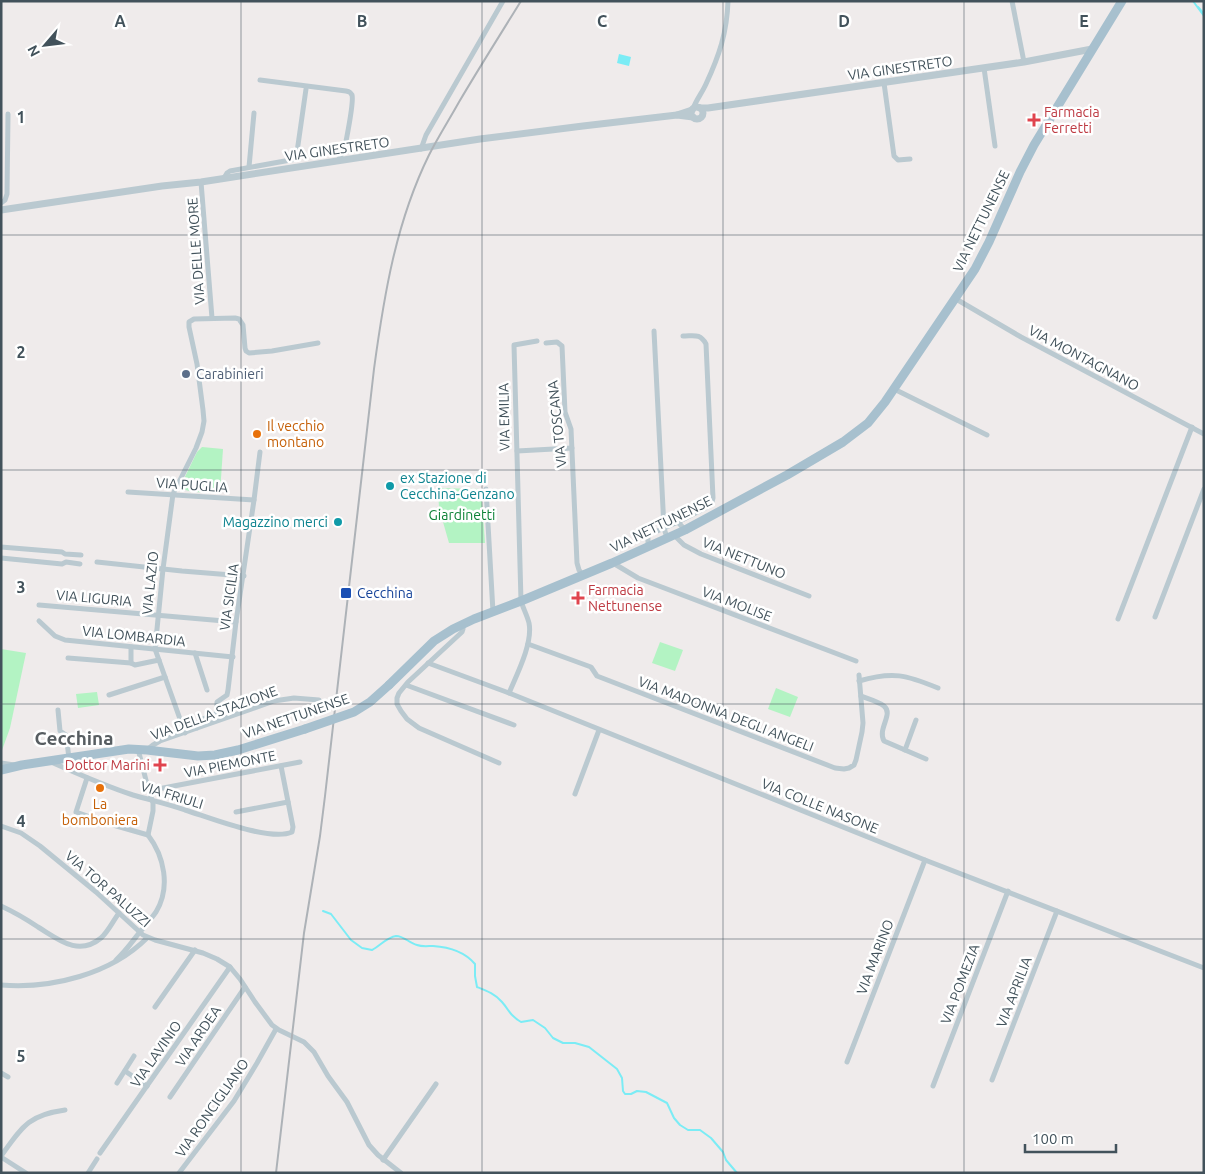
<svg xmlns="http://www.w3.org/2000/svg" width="1205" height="1174" viewBox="0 0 1205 1174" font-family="Ubuntu,sans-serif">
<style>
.green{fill:#b3f3c3}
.water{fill:#7becf5}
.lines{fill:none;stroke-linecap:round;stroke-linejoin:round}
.stream{stroke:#7becf5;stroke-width:2}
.minor{stroke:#bac9d0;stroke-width:5}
.tertiary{stroke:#bac9d0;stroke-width:7}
.primary{stroke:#a7c0ce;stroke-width:9}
.rail{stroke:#adb2b7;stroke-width:2}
.primary-bridge{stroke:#a7c0ce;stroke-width:9}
.grid{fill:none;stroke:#42525b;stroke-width:1;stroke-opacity:0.55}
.health-dot{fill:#e0444e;stroke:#fff;stroke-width:2}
.service-dot{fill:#5c6f8a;stroke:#fff;stroke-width:2}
.food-dot{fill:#e8710a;stroke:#fff;stroke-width:2}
.culture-dot{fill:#0f9aa8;stroke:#fff;stroke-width:2}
.transit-dot{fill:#1a4fb4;stroke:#fff;stroke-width:2}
.labels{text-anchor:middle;stroke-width:5;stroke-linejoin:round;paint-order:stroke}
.street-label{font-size:14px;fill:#42525b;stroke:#fff}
.health-label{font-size:14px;fill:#be3a42;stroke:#fff;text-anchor:start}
.service-label{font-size:14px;fill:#4e5e75;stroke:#fff;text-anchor:start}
.food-label{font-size:14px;fill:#c56008;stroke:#fff;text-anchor:start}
.culture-label{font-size:14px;fill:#0d838f;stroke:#fff;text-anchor:start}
.park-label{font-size:14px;fill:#0d8237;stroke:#fff}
.transit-label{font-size:14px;fill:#164399;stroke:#fff;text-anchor:start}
.district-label{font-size:19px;font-weight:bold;fill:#575d61;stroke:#fff}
.grid-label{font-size:16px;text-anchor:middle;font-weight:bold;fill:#42525b;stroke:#fff;stroke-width:5;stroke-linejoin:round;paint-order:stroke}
</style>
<rect width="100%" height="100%" fill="#efebeb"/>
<g class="green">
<polygon points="202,447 223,449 220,493 193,492 182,489 180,487 197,452"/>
<polygon points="438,488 481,489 485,543 449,543 439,508"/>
<polygon points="660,642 683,650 675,671 652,663"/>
<polygon points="1,649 26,653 10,728 1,753"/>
<polygon points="776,688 798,697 790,717 768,709"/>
<polygon points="97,692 99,705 78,708 76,694"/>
</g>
<polygon class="water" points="619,54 631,57 629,66 617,63"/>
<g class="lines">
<g class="stream">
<polyline points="1193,1 1204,16"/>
<polyline points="1198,7 1204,14"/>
<path d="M323 911 331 914 351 940 362 948 372 950C380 946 387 937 396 936 404 936 409 943 417 945 422 947 428 946 433 946 449 947 464 951 475 964V976L477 987C487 991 495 994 502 1002 510 1011 509 1015 521 1022L533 1020 545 1028 553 1038 563 1043H575L589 1047 617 1069 622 1078 623 1091 625 1094H631L637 1091 646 1092 667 1103 674 1118 680 1125 688 1130H700L711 1138 723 1152 726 1160 737 1173"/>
</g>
<g class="minor">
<polyline points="1012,1 1024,62"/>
<polyline points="984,68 995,146"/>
<path d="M260 80 346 91C350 92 350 92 352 95 354 102 346 142 344 150 342 154 340 157 338 161"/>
<polyline points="884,83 894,156 898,160 910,159"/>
<path d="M693 109C696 100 702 93 706 84 719 56 727 33 728 1"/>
<polyline points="421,149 426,135 503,1"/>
<polyline points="249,167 254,113"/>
<polyline points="224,178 227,173 230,171 296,159 306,89"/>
<polyline points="201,182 212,318"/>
<polyline points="1,203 5,200 7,194 8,114"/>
<polyline points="956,299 1021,337 1204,434"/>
<polyline points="654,331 664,528 667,538"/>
<polyline points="546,343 557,342 562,346 565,412 571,429 577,563 579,570 582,574"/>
<polyline points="894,389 987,435"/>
<polyline points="517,451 572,448"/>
<polyline points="486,489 493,612"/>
<polyline points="128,492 254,500"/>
<path d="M678 522 709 506 712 502 713 498 706 344C700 333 694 336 683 336"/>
<polyline points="674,535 684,545 701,554 809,596"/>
<polyline points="1,547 62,552 65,554 81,555"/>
<polyline points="648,547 648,535 678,522 685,530"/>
<polyline points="1,558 62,564 66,562 80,564"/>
<polyline points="97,562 182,571 244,576"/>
<polyline points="613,563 638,578 856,661"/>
<polyline points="39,605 236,622"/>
<polyline points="1155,617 1204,489"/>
<polyline points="1118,619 1192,427"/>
<polyline points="39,621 55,636 65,640 233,657"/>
<polyline points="463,625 463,629 462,632 408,682 399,693 397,698 397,704 401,711 407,719 419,728 499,763"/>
<polyline points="528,644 591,667 597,676 835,768 844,769 849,768 854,765 856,760 862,732 863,723 859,675"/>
<polyline points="131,647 131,663 135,665 159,660"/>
<polyline points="195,653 207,690"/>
<polyline points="68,658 131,663"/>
<polyline points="428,663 509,693 925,860 1204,968"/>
<path d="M859 681C893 671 906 675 938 688"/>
<polyline points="406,685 514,725"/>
<path d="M509 693C517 674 533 643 529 623 527 615 523 608 521 601L514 345 537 341"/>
<polyline points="109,695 165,677"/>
<path d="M861 696C868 699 877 701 884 706 894 714 877 729 884 741L926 759"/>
<polyline points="58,710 60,731 66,735 69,758"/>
<path d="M197 728C199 715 208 720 217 713V702L227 695 228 690 236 622 254 500 260 452"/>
<polyline points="185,733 155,649 163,569 173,494 196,448 202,432 204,421 203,410 197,364 189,327 189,322 194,319 235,318 239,319 243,325 245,348 246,351 249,353 272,351 318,343"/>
<polyline points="148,749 153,745 160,741 274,701 294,698 319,700"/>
<polyline points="905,750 916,720"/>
<path d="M51 762C78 774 105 786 133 795 150 800 168 804 185 810 208 817 270 842 292 832L293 827 281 766"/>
<polyline points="87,778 76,812 113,825 148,835"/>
<polyline points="149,792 158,789 300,762"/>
<polyline points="575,794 599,730"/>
<polyline points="236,812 288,802"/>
<polyline points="1,826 21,833 40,846 96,892 143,935 155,940 203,953 217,959 230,967 240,979 255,1002 272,1025 279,1030 304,1042 314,1052 328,1076 347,1102 369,1145 378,1155 401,1173"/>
<path d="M1 906C14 912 26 919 38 927 58 939 78 957 101 938 108 932 113 921 119 913"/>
<path d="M116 960C125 952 132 942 139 933 145 926 151 919 156 912 171 887 164 856 148 835L153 811V803L148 788 138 749"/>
<path d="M1 985C52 989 111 974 147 938"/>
<polyline points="155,1007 195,950"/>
<polyline points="847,1062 925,860"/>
<polyline points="125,1071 147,1086"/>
<polyline points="1,1073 8,1077"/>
<polyline points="992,1080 1057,911"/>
<polyline points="117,1083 134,1056"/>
<polyline points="933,1086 1008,891"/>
<polyline points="170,1097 245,987"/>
<polyline points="100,1153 230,967"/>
<path d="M1 1156C22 1127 28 1115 65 1110"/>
<polyline points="1,1157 26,1173"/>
<polyline points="383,1160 436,1084"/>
<polyline points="88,1173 97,1159"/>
<polyline points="179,1173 234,1101 257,1063 276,1029"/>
</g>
<g class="tertiary">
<circle cx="697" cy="113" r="6"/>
<polyline points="700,108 708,108 1024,62 1092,49"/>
<polyline points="692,110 677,115 693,117"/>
<polyline points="1,210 162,186 201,182 480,139 583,126 677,115"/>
<polyline points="1,764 14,766"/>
</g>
<g class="primary">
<polyline points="389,685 434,641 453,629 474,619 521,601 612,563 685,530 787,475 843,442 868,423 885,402 975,269 989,242 1020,172 1034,145 1122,1"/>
<polyline points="1,770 22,765 129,749 147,750 198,756 215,755 238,750 305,729"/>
</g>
<path class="rail" d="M276 1173 304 933 320 836 325 796 374 369C384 295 396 222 429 155 438 137 449 120 459 102 479 68 500 35 521 1"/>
<polyline class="primary-bridge" points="305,729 354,712 370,702 389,685"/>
</g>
<path class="grid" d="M241 1V1173M482 1V1173M723 1V1173M964 1V1173M1 235H1204M1 470H1204M1 704H1204M1 939H1204"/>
<g class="health-dot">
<path d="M1031.5 112.5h5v5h5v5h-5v5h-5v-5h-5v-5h5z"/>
<path d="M575.5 590.5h5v5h5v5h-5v5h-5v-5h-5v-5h5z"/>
<path d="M157.5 757.5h5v5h5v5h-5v5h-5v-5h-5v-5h5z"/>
</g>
<circle class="service-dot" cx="186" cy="374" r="5"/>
<g class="food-dot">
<circle cx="257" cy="434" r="5"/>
<circle cx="100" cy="788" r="5"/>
</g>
<g class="culture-dot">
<circle cx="390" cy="486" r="5"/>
<circle cx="338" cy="522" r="5"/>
</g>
<rect class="transit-dot" x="340" y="587" width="12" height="12" rx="2.5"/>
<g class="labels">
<g class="street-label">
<text transform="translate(900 68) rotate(-8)" y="5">VIA GINESTRETO</text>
<text transform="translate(337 149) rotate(-8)" y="5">VIA GINESTRETO</text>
<text transform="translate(981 221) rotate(-64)" y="5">VIA NETTUNENSE</text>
<text transform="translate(196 251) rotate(-94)" y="5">VIA DELLE MORE</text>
<text transform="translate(1084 358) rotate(28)" y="5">VIA MONTAGNANO</text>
<text transform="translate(504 417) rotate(-91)" y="5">VIA EMILIA</text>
<text transform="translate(557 424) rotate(-96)" y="5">VIA TOSCANA</text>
<text transform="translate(192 485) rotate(4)" y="5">VIA PUGLIA</text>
<text transform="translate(661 524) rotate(-26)" y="5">VIA NETTUNENSE</text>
<text transform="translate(744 558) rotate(22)" y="5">VIA NETTUNO</text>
<text transform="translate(150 583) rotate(-84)" y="5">VIA LAZIO</text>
<text transform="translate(229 597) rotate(-82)" y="5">VIA SICILIA</text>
<text transform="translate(94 598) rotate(5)" y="5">VIA LIGURIA</text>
<text transform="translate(737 604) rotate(21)" y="5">VIA MOLISE</text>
<text transform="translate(134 636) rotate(6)" y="5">VIA LOMBARDIA</text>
<text transform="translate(214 713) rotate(-20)" y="5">VIA DELLA STAZIONE</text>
<text transform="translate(726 714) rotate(21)" y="5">VIA MADONNA DEGLI ANGELI</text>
<text transform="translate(296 716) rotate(-19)" y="5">VIA NETTUNENSE</text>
<text transform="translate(230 764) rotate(-11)" y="5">VIA PIEMONTE</text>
<text transform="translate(172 795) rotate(17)" y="5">VIA FRIULI</text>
<text transform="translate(820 806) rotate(22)" y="5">VIA COLLE NASONE</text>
<text transform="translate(108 889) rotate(41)" y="5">VIA TOR PALUZZI</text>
<text transform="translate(875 957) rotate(-69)" y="5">VIA MARINO</text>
<text transform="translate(960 984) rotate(-69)" y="5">VIA POMEZIA</text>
<text transform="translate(1014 992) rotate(-69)" y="5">VIA APRILIA</text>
<text transform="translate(198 1036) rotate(-56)" y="5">VIA ARDEA</text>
<text transform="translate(156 1054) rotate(-55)" y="5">VIA LAVINIO</text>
<text transform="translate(212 1108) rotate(-55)" y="5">VIA RONCIGLIANO</text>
</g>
<g class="health-label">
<text x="1044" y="117">Farmacia<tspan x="1044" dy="16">Ferretti</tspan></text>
<text x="588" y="595">Farmacia<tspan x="588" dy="16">Nettunense</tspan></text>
<text x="150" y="770" text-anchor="end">Dottor Marini</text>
</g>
<g class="service-label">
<text x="196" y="379">Carabinieri</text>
</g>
<g class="food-label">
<text x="267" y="431">Il vecchio<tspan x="267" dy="16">montano</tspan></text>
<text x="100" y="809" text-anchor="middle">La<tspan x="100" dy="16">bomboniera</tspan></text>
</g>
<g class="culture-label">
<text x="400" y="483">ex Stazione di<tspan x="400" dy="16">Cecchina-Genzano</tspan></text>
<text x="328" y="527" text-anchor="end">Magazzino merci</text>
</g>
<g class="park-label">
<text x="462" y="520">Giardinetti</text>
</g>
<g class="transit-label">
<text x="357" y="598">Cecchina</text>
</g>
<g class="district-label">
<text x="74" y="745">Cecchina</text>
</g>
</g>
<g class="grid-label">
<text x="120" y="27">A</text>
<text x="362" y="27">B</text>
<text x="602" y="27">C</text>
<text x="844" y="27">D</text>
<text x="1084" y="27">E</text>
<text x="21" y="123">1</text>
<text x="21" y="358">2</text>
<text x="21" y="593">3</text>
<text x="21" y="827">4</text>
<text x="21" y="1062">5</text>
</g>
<rect width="1205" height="1174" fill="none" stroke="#42525b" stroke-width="5"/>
<g transform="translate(45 45) rotate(242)" stroke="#ffffff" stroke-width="4" paint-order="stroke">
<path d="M0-4L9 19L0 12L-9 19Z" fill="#42525b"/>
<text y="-8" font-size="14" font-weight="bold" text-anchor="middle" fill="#42525b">N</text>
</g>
<path d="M1025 1144v8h91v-8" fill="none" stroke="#42525b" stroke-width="2.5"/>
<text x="1032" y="1144" font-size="15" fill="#42525b" stroke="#ffffff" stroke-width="4" paint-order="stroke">100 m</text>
</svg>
